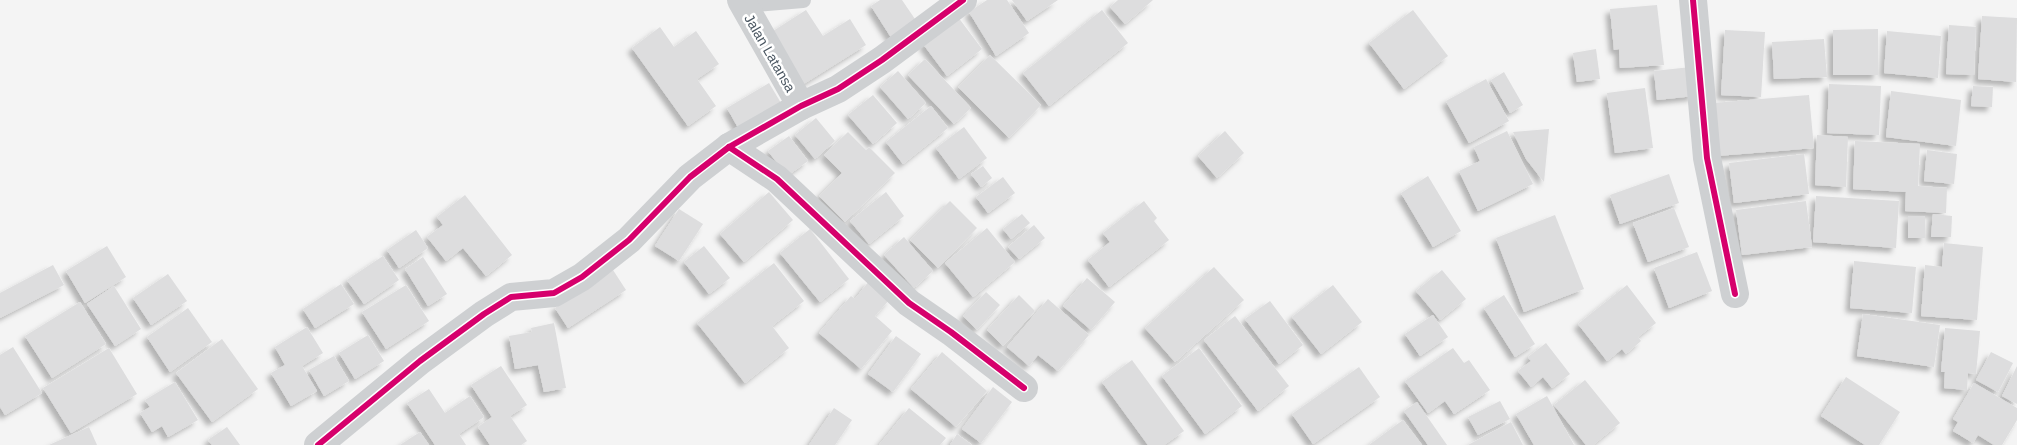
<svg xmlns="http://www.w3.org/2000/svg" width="2017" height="445" viewBox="0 0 2017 445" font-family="Helvetica,sans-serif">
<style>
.building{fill:#ddddde;filter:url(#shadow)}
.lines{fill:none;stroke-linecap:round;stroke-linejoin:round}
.service{stroke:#ced0d2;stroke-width:16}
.minor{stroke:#ced0d2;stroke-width:28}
.cycleway-casing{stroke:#fff;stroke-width:9}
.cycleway{stroke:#d6006c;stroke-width:6}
.labels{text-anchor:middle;stroke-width:5;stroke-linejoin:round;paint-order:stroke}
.street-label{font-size:14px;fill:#4a5661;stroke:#fff}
</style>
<defs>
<filter id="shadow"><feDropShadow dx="-4.5" dy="4.5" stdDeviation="2.5" flood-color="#0004"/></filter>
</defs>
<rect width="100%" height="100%" fill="#f4f4f4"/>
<g class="building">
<polygon points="880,0 902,0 917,22 892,39 871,6"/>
<polygon points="987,0 1007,0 1029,33 996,56 969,12"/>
<polygon points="1012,0 1058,0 1027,21"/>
<polygon points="1118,0 1153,0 1125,24 1110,7"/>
<polygon points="1657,5 1664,65 1620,68 1619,49 1614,50 1610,9"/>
<polygon points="806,10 823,36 850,19 866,45 802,85 770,33"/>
<polygon points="1102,10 1128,43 1049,106 1023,73"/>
<polygon points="1413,10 1448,56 1404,89 1369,43"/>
<polygon points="1982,16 2017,18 2016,82 1978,79"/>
<polygon points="958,17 982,49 947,76 923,44"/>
<polygon points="1949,25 1976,27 1974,75 1946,74"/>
<polygon points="660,27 674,47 696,31 719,64 697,79 716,106 688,126 632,48"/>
<polygon points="1878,29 1878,75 1833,75 1833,30"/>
<polygon points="1725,30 1765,32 1761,97 1721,95"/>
<polygon points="1887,31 1941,36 1938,78 1884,73"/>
<polygon points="1824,39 1827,77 1774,79 1772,42"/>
<polygon points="1596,49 1600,79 1577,82 1573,53"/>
<polygon points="990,55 1041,105 1009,138 958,87"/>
<polygon points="925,59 971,108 954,124 908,75"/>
<polygon points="1691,67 1694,96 1657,100 1654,71"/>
<polygon points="898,71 926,103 908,119 880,87"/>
<polygon points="1504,72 1523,105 1510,113 1491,80"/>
<polygon points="1486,79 1509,121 1469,143 1446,101"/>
<polygon points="769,83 784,108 741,133 727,108"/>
<polygon points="1829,84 1881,86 1879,135 1827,133"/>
<polygon points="1973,86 1993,87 1992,107 1971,106"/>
<polygon points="1645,88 1653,148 1615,153 1607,93"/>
<polygon points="1891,91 1961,100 1956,146 1886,137"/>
<polygon points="873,95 897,123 873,144 848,115"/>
<polygon points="1809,95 1814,148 1717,156 1713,103"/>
<polygon points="931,106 948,128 903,164 886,142"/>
<polygon points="816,118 835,141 815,159 795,135"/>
<polygon points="964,127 987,158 959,179 936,148"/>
<polygon points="1549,129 1544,182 1526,159 1513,132"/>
<polygon points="1225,131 1244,153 1217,178 1198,156"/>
<polygon points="1507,131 1533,184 1478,211 1459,171 1480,161 1474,147"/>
<polygon points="848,132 866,150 869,147 895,173 845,222 819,196 842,173 824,155"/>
<polygon points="1817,135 1848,137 1846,187 1815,185"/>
<polygon points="789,136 808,161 787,176 768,151"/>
<polygon points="1855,141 1920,144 1918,186 1947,188 1946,213 1905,211 1906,192 1853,189"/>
<polygon points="1927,150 1957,154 1954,184 1924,181"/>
<polygon points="1804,154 1809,194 1734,203 1729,163"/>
<polygon points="983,166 992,178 981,187 971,174"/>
<polygon points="1669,174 1679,203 1620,224 1610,195"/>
<polygon points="1428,176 1461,231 1433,247 1401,193"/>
<polygon points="1003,177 1015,193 988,213 976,197"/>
<polygon points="769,192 793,220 744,262 720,234"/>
<polygon points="886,192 904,216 869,244 850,221"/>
<polygon points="465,195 512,255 486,276 463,248 446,261 427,237 443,225 437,217"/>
<polygon points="1816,196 1899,201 1896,248 1813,242"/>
<polygon points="950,201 977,228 938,268 910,240"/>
<polygon points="1144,201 1157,218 1154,221 1169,240 1109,287 1088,260 1110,242 1103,233"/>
<polygon points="1806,201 1812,247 1742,255 1736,210"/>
<polygon points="1674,208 1689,247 1648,262 1633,223"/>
<polygon points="679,209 703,224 679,261 655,246"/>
<polygon points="1022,214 1030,223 1011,239 1003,229"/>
<polygon points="1933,214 1952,216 1951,237 1931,237"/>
<polygon points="1555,215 1584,289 1524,312 1496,238"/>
<rect x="1908" y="216" width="17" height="22"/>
<polygon points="1034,225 1045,238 1019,259 1008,247"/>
<polygon points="987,228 1015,262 973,297 945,263"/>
<polygon points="810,229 849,279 820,302 780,253"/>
<polygon points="416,230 428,248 399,268 387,250"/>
<polygon points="904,237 933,271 914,288 884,255"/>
<polygon points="1944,243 1983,247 1977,320 1921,316 1925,265 1942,267"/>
<polygon points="107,246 126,277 85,303 66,271"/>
<polygon points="704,246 730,278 709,294 684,262"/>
<polygon points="1697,252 1712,291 1669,308 1654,268"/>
<polygon points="383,256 399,280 364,304 347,280"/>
<polygon points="423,257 447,294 428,306 405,269"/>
<polygon points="1854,261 1916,267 1912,313 1850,308"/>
<polygon points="774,263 804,301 772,326 789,348 745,383 697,323"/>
<polygon points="53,265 64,285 0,318 0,293"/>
<polygon points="1214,267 1244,300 1175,362 1145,328"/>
<polygon points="613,270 626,290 568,328 555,308"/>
<polygon points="1442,270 1466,299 1440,320 1416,291"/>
<polygon points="168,274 187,301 151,325 133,298"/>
<polygon points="1087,278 1115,302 1091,330 1063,306"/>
<polygon points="869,281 890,299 875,316 892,331 861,369 819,333 851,296 855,299"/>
<polygon points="341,284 354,304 315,328 303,309"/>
<polygon points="406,285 429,321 386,349 362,312"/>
<polygon points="1333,285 1362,322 1321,354 1292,317"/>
<polygon points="1627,285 1656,323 1638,337 1641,341 1626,354 1622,349 1607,361 1578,324"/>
<polygon points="114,286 141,329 115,346 87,304"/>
<polygon points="986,292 1000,305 977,330 963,316"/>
<polygon points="1019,295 1035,311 1003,346 987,330"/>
<polygon points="1504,295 1535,344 1515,357 1484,308"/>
<polygon points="1048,299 1089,335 1058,371 1038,355 1029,366 1007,347"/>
<polygon points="1270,301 1303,345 1279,364 1245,319"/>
<polygon points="80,302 106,344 52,378 25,336"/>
<polygon points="188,308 212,342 170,372 147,337"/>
<polygon points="1863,314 1940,325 1934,367 1857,356"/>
<polygon points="1433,315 1448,337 1420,356 1405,334"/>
<polygon points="1235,316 1289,386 1258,411 1204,340"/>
<polygon points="554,323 566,388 544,392 538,365 515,369 509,336 532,332 531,328"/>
<polygon points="307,327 323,353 302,366 317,391 291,406 271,373 285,365 275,347"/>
<polygon points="1945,328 1980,331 1976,374 1968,373 1967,390 1944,388 1945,372 1941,372"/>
<polygon points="368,335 384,361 355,379 339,353"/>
<polygon points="896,336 921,354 893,392 868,374"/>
<polygon points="222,339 258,389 212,422 176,373"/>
<polygon points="1546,343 1570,374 1552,388 1543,377 1531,387 1518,371 1531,361 1528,357"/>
<polygon points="13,347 42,393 5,415 0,407 0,355"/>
<polygon points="109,348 137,394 71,433 43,388"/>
<polygon points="1199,348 1242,406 1205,434 1162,376"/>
<polygon points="1453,348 1464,363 1469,360 1490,390 1454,414 1445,401 1428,413 1405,381"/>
<polygon points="942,352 987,391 956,427 911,389"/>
<polygon points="1991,352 2013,363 1998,392 1976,380"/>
<polygon points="334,356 349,381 324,396 309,370"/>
<polygon points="1132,360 1184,431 1164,445 1148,445 1102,382"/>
<polygon points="501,366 527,405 510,416 527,441 521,445 490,445 478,427 492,417 471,385"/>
<polygon points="2017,366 2017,404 2002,396"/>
<polygon points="1359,367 1380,397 1313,444 1292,414"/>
<polygon points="1846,377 1900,412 1879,445 1865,445 1821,416"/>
<polygon points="1585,380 1620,423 1593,445 1586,445 1554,405"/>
<polygon points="175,382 198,420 168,437 162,426 152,432 140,413 150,407 145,400"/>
<polygon points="1974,383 2017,408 2017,420 2002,445 1994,445 1978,435 1973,443 1953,431 1958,422 1953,419"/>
<polygon points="993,387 1012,402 981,443 962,429"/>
<polygon points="429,389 445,413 470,396 484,417 459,434 466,445 435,445 407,403"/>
<polygon points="1547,396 1574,445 1534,445 1516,414"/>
<polygon points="1500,401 1510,419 1478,435 1468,417"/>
<polygon points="1417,402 1447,445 1428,445 1404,411"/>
<polygon points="834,408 852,420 835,445 809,445"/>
<polygon points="909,408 946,438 940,445 879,445"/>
<polygon points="1403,420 1422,445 1369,445"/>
<polygon points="1511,422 1523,445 1468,445"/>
<polygon points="89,427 97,445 49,445"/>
<polygon points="227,427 240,445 212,445 208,440"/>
<polygon points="420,432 429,445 400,445"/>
<polygon points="957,434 972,445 950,445"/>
</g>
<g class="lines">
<polyline class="service" points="742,5 803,0"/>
<g class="minor">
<polyline points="741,0 801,106"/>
<polyline points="1693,0 1707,158 1735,294"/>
<polyline points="729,147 777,179 909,303 951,332 1024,388"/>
<polyline points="318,445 420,361 484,314 511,297 554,293 582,277 629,240 690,177 729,147 801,106 838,89 882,60 963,0"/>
</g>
<g class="cycleway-casing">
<g id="cycleway">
<polyline points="1693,0 1707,158 1735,294"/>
<polyline points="729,147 777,179 909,303 951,332 1024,388"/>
<polyline points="318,445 420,361 484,314 511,297 554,293 582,277 629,240 690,177 729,147 801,106 838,89 882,60 963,0"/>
</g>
</g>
<use href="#cycleway" class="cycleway"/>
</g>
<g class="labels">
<g class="street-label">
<text transform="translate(770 53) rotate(60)" y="5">Jalan Latansa</text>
</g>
</g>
</svg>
